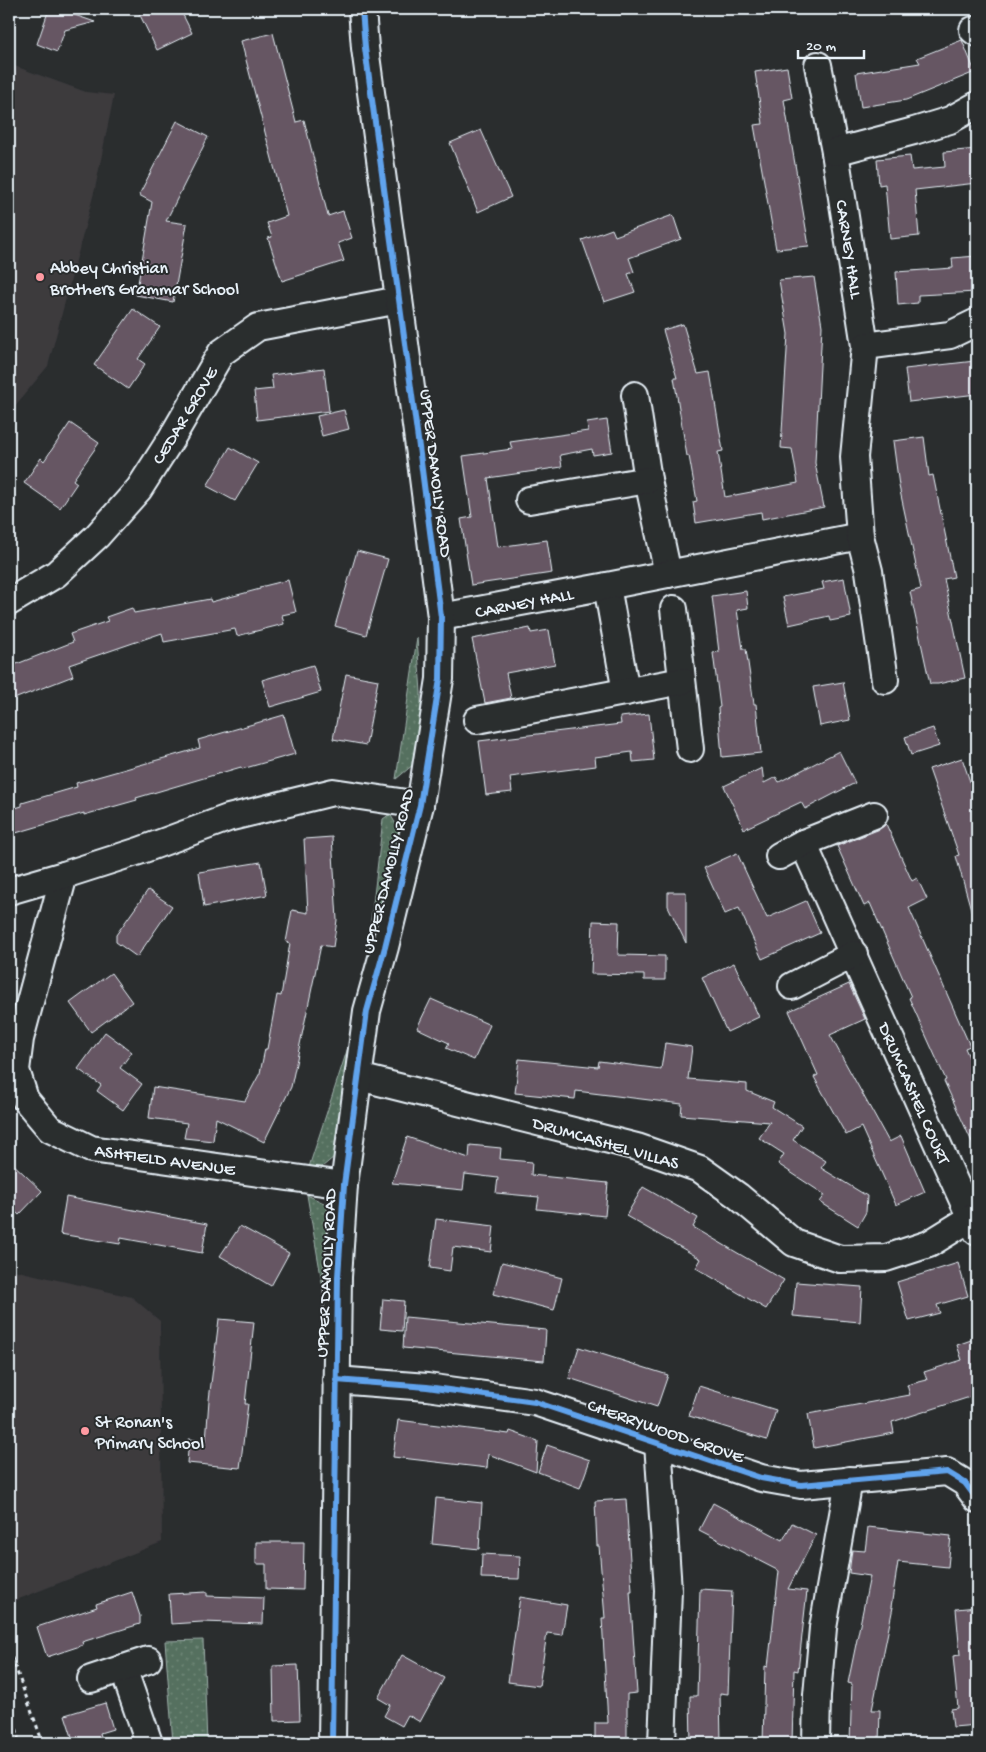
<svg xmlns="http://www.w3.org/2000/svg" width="986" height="1752" viewBox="0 0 986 1752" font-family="'Gochi Hand',sans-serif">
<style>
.built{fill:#3c3a3e}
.grass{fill:url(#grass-dots);stroke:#9eb0ab}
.building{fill:#665764;stroke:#e8f1f8}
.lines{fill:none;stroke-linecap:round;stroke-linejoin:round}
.street-casing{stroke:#e8f1f8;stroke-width:30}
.path{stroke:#e8f1f8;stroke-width:3;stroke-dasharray:4 4;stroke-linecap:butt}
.street{stroke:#2a2d2e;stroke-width:26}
.cycleway-casing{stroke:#2a2d2e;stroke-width:9}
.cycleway{stroke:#60a3ed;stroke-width:6}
.poi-dot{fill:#ff9aa2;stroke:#2a2d2e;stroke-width:2}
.labels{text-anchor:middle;stroke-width:4;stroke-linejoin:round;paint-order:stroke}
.street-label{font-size:18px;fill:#e8f1f8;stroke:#2a2d2e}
.poi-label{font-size:18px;fill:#e8f1f8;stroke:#2a2d2e;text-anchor:start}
</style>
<defs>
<pattern id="grass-dots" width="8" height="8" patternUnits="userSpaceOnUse" patternTransform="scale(1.25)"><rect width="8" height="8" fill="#55705e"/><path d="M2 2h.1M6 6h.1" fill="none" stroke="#6d8576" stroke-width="1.8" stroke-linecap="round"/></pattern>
</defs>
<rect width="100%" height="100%" fill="#2a2d2e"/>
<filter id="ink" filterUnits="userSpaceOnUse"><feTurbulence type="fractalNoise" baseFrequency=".02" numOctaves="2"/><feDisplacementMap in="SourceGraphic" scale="10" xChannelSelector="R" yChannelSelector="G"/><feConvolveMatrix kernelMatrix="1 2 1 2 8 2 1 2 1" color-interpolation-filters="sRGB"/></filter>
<g filter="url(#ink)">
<g class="built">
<polygon points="9,64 86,92 114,95 95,189 48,366 9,413"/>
<polygon points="9,1269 132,1297 160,1321 162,1542 9,1603"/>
</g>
<g class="grass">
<polygon points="417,638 421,692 421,710 414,764 396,779"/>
<polygon points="390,814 401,833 398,872 370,929 383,819"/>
<polygon points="355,1026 340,1152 322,1167 309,1167"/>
<polygon points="307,1195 326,1204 331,1215 327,1311"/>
<polygon points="203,1640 207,1743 173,1743 165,1641"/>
</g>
<g class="building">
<polygon points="49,9 57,9 95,22 65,30 57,52 37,44"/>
<polygon points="137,9 180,9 192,33 157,50"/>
<polygon points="273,33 296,122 304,120 328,216 343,211 352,238 338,243 344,261 282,281 268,238 272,237 267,223 287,216 241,41"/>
<polygon points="962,40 975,72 906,100 861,107 856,73 920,63 917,58"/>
<polygon points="787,67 792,98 784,100 809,246 776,249 754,125 763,124 755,72"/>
<polygon points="177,121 208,137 166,221 187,224 173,302 136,295 152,202 139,195"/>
<polygon points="481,130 511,197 478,212 450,143"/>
<polygon points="977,149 977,183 915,190 919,236 890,239 885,184 879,185 877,159 910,156 912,170 945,167 944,152"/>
<polygon points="673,215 681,239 629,258 634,272 628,274 635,292 604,302 582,240 612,229 615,236"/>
<polygon points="977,256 977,292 918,295 918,303 898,305 896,272 953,268 952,258"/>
<polygon points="814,277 822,326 815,463 824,507 762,519 761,512 696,523 693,502 697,501 689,456 687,456 674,378 677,378 663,330 683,324 698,374 710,372 723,451 718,452 725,497 798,483 792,449 781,448 788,334 779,280"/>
<polygon points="133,309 160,327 138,359 145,364 128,389 94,365"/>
<polygon points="975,361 977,394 909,402 905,369"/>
<polygon points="324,368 329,411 257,420 254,391 273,389 271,375"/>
<polygon points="344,410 349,429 322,436 317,416"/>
<polygon points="607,420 612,452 593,455 592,449 560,455 562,467 488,478 498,547 547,540 552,573 471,585 461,519 472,517 463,456 512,449 510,442 588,431 587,423"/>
<polygon points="70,423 99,443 73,480 77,483 60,508 24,483 41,458 44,461"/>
<polygon points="924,437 929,476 933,475 954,577 944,579 965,678 938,684 930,684 910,592 921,589 899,486 893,441"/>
<polygon points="230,447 258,463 235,501 207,486"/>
<polygon points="357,551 388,559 366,635 335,626"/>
<polygon points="844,578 851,617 830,621 829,616 789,625 783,597 824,589 822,582"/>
<polygon points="288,580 296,612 282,615 284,624 237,636 235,629 164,642 162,633 69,665 73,676 14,699 9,685 9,667 73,642 70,634 108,621 106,617 132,608 134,613 210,599 211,602 260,589 260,587"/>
<polygon points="746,591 748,608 737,610 743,649 746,649 754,704 756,704 761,753 722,757 718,708 720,707 713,653 719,652 712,596"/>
<polygon points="530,628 531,633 549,630 555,664 506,673 511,698 485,703 472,639"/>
<polygon points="313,665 321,692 270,707 262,680"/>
<polygon points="346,674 378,680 366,745 333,739"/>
<polygon points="843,682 850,720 820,726 813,687"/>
<polygon points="649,714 654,760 633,762 632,752 595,757 596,766 510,777 512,792 486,795 479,741 621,724 620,717"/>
<polygon points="284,715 295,754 242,769 241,767 136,798 137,800 84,815 84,813 9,835 9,810 22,806 22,803 77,787 76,783 200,748 198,740"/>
<polygon points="933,728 939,746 911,755 905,737"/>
<polygon points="839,751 855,783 805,809 801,802 744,829 724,786 762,768 764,783 776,777 779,782"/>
<polygon points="962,758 977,802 977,912 972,913 956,856 959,855 929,769"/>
<polygon points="886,824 912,881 917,878 927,899 909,908 970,1046 965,1048 977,1075 977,1153 944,1081 946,1080 909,998 911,997 870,903 864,906 837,846 880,829"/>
<polygon points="332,837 337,920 333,947 321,945 291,1087 264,1142 216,1118 213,1141 184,1138 187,1123 149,1118 153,1087 245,1101 260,1073 265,1049 267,1049 277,995 281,996 290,943 286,942 292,910 308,913 304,839"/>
<polygon points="737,853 767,918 806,901 820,933 762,959 739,908 725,914 704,868"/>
<polygon points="261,862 267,895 204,907 199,872"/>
<polygon points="148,890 172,906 137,957 116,942 116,935"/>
<polygon points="668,892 686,892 686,943 668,906"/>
<polygon points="593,921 619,922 618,955 665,956 665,980 644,980 644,975 591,974"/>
<polygon points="734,963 759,1017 727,1032 702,978"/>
<polygon points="111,973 132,1002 91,1032 70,1003"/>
<polygon points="849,984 865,1019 830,1035 889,1142 901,1136 925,1192 896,1205 861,1127 846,1135 814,1077 818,1075 789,1011"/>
<polygon points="431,999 490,1025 474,1060 446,1048 449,1043 417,1028"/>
<polygon points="105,1032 132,1052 120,1068 142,1084 123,1110 97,1091 101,1085 78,1069"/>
<polygon points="665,1043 692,1047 688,1079 747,1084 747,1091 774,1102 772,1107 802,1126 793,1140 826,1161 821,1168 867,1196 866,1212 858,1226 820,1202 825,1195 778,1164 784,1154 759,1138 770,1122 681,1115 682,1104 576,1091 575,1099 515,1093 519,1059 598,1067 599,1061 661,1069"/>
<polygon points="407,1137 469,1158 470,1145 501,1148 500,1159 532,1162 531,1175 608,1183 605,1216 537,1209 539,1197 496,1193 498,1178 465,1174 463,1190 392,1183"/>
<polygon points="9,1160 42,1191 19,1215 9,1206"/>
<polygon points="643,1187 698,1218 693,1227 784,1280 766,1309 696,1268 701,1259 626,1216"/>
<polygon points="66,1197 207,1224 202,1253 121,1238 120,1244 60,1234"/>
<polygon points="436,1219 494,1226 491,1252 453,1247 450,1271 430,1268"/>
<polygon points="240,1226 289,1253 271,1286 220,1256"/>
<polygon points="502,1262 562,1278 554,1310 493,1294"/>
<polygon points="958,1263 968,1296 937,1305 940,1313 909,1321 897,1282"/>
<polygon points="796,1282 862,1287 860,1322 793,1316"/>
<polygon points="383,1299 404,1301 402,1331 380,1329"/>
<polygon points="405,1317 546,1330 544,1361 403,1348"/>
<polygon points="219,1319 254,1322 245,1404 248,1404 240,1468 187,1463 189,1439 206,1441 209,1400"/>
<polygon points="974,1339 977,1348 977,1396 973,1396 892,1422 894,1433 814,1448 808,1414 910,1395 907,1385 927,1380 924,1372 962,1360 957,1345"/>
<polygon points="579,1347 668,1375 657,1407 569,1378"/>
<polygon points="699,1386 776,1410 767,1440 689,1416"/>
<polygon points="398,1420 509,1434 510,1431 538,1441 536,1472 488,1454 487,1468 393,1457"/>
<polygon points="547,1445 590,1460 580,1488 538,1472"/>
<polygon points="436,1498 482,1503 479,1549 432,1544"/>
<polygon points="626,1499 632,1591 630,1591 637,1693 627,1694 627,1743 595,1743 595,1723 608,1723 602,1618 605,1618 599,1546 597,1546 595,1501"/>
<polygon points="713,1503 783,1540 792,1523 816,1535 788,1589 807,1591 798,1671 794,1670 792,1743 763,1743 765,1666 768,1667 779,1571 699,1530"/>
<polygon points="868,1527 951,1536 948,1567 898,1562 891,1607 893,1607 872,1710 880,1710 879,1743 850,1743 852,1684 848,1683 870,1576 849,1573 852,1550 865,1551"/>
<polygon points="256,1542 304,1542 303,1590 266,1589 266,1564 256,1564"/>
<polygon points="482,1554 520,1556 519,1579 481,1578"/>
<polygon points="700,1589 732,1591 728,1694 720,1693 721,1743 691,1743 690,1696 697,1696"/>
<polygon points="132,1592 140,1616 140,1624 82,1642 83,1645 47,1657 37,1627 97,1607 96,1604"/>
<polygon points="207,1592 207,1596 264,1598 263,1624 202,1622 171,1624 169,1594"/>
<polygon points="520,1597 567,1605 562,1635 547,1633 539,1686 508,1682"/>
<polygon points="977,1607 977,1725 953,1727 951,1709 958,1708 953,1656 960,1655 956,1609"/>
<polygon points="402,1655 444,1678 420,1722 408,1715 402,1726 384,1716 390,1705 378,1698"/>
<polygon points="298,1665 300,1720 274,1721 273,1666"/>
<polygon points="105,1703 113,1729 100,1733 103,1743 74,1743 65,1715"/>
</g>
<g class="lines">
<g class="street-casing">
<g id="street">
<polyline points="973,30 977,33"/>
<polyline points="818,65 835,152 865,346"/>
<polyline points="835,152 914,131 950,120 977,105"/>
<polyline points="635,395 648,480 668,574"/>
<polyline points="529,500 648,480"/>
<polyline points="607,586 626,692"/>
<polyline points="9,602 56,574 97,536 130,499 139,489 171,439 221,353 258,327 399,300"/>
<polyline points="674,609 690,749"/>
<polyline points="441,617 607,586 860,536"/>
<polyline points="885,680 869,571 860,536 854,457 865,346 950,335 977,322"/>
<polyline points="477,720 682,681"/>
<polyline points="803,843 977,1232"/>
<polyline points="779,856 803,843 874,815"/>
<polyline points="64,875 20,1039 16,1070 25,1099 50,1129 91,1149 344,1185"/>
<polyline points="9,891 64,875 139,851 228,818 333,792 420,805"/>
<polyline points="792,986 854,954"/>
<polyline points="359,1077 637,1147 700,1169 738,1196 794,1243 840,1259 886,1258 929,1244 971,1218"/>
<polyline points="336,1380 427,1387 535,1402 761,1478 801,1485 947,1472 965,1483 977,1499"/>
<polyline points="658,1443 668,1590 662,1743"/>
<polyline points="123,1668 149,1743"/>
<polyline points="91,1679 148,1660"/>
<polyline points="332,1743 338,1277 344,1185 367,1011 385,947 420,805 440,679 441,617 421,462 365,48 362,9"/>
<polyline points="816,1743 817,1695 823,1628 849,1480"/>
</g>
</g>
<g class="path">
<polyline points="9,1650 43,1743"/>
<polyline points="9,1715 16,1726 19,1743"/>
</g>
<use href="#street" class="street"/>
<g class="cycleway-casing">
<g id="cycleway">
<polyline points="336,1380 427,1387 535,1402 761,1478 801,1485 947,1472 965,1483 977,1499"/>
<polyline points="332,1743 338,1277 344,1185 367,1011 385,947 420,805 440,679 441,617 421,462 365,48 362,9"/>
</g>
</g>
<use href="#cycleway" class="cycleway"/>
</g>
</g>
<g class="poi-dot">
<circle cx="40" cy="277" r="5"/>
<circle cx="85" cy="1431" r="5"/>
</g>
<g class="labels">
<g class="street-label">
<text transform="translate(850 249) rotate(81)" y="6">CARNEY HALL</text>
<text transform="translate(184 415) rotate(-59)" y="6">CEDAR GROVE</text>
<text transform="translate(437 473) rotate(83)" y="6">UPPER DAMOLLY ROAD</text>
<text transform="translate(524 602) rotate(-11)" y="6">CARNEY HALL</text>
<text transform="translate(387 871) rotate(-76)" y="6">UPPER DAMOLLY ROAD</text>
<text transform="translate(915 1093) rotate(66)" y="6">DRUMCASHEL COURT</text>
<text transform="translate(606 1142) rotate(16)" y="6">DRUMCASHEL VILLAS</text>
<text transform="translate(165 1159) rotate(8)" y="6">ASHFIELD AVENUE</text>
<text transform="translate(325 1273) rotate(-87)" y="6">UPPER DAMOLLY ROAD</text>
<text transform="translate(666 1430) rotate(19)" y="6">CHERRYWOOD GROVE</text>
</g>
<g class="poi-label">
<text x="50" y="273">Abbey Christian<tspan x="50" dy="21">Brothers Grammar School</tspan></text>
<text x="95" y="1427">St Ronan's<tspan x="95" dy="21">Primary School</tspan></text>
</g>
</g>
<rect width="986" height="1752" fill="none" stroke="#2a2d2e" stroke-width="30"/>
<rect x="15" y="15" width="956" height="1722" fill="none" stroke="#e8f1f8" stroke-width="2" filter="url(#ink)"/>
<path d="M798 50v8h66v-8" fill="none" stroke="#e8f1f8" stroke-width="2.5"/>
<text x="806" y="50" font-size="15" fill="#e8f1f8" stroke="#2a2d2e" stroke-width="4" paint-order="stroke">20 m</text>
</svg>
